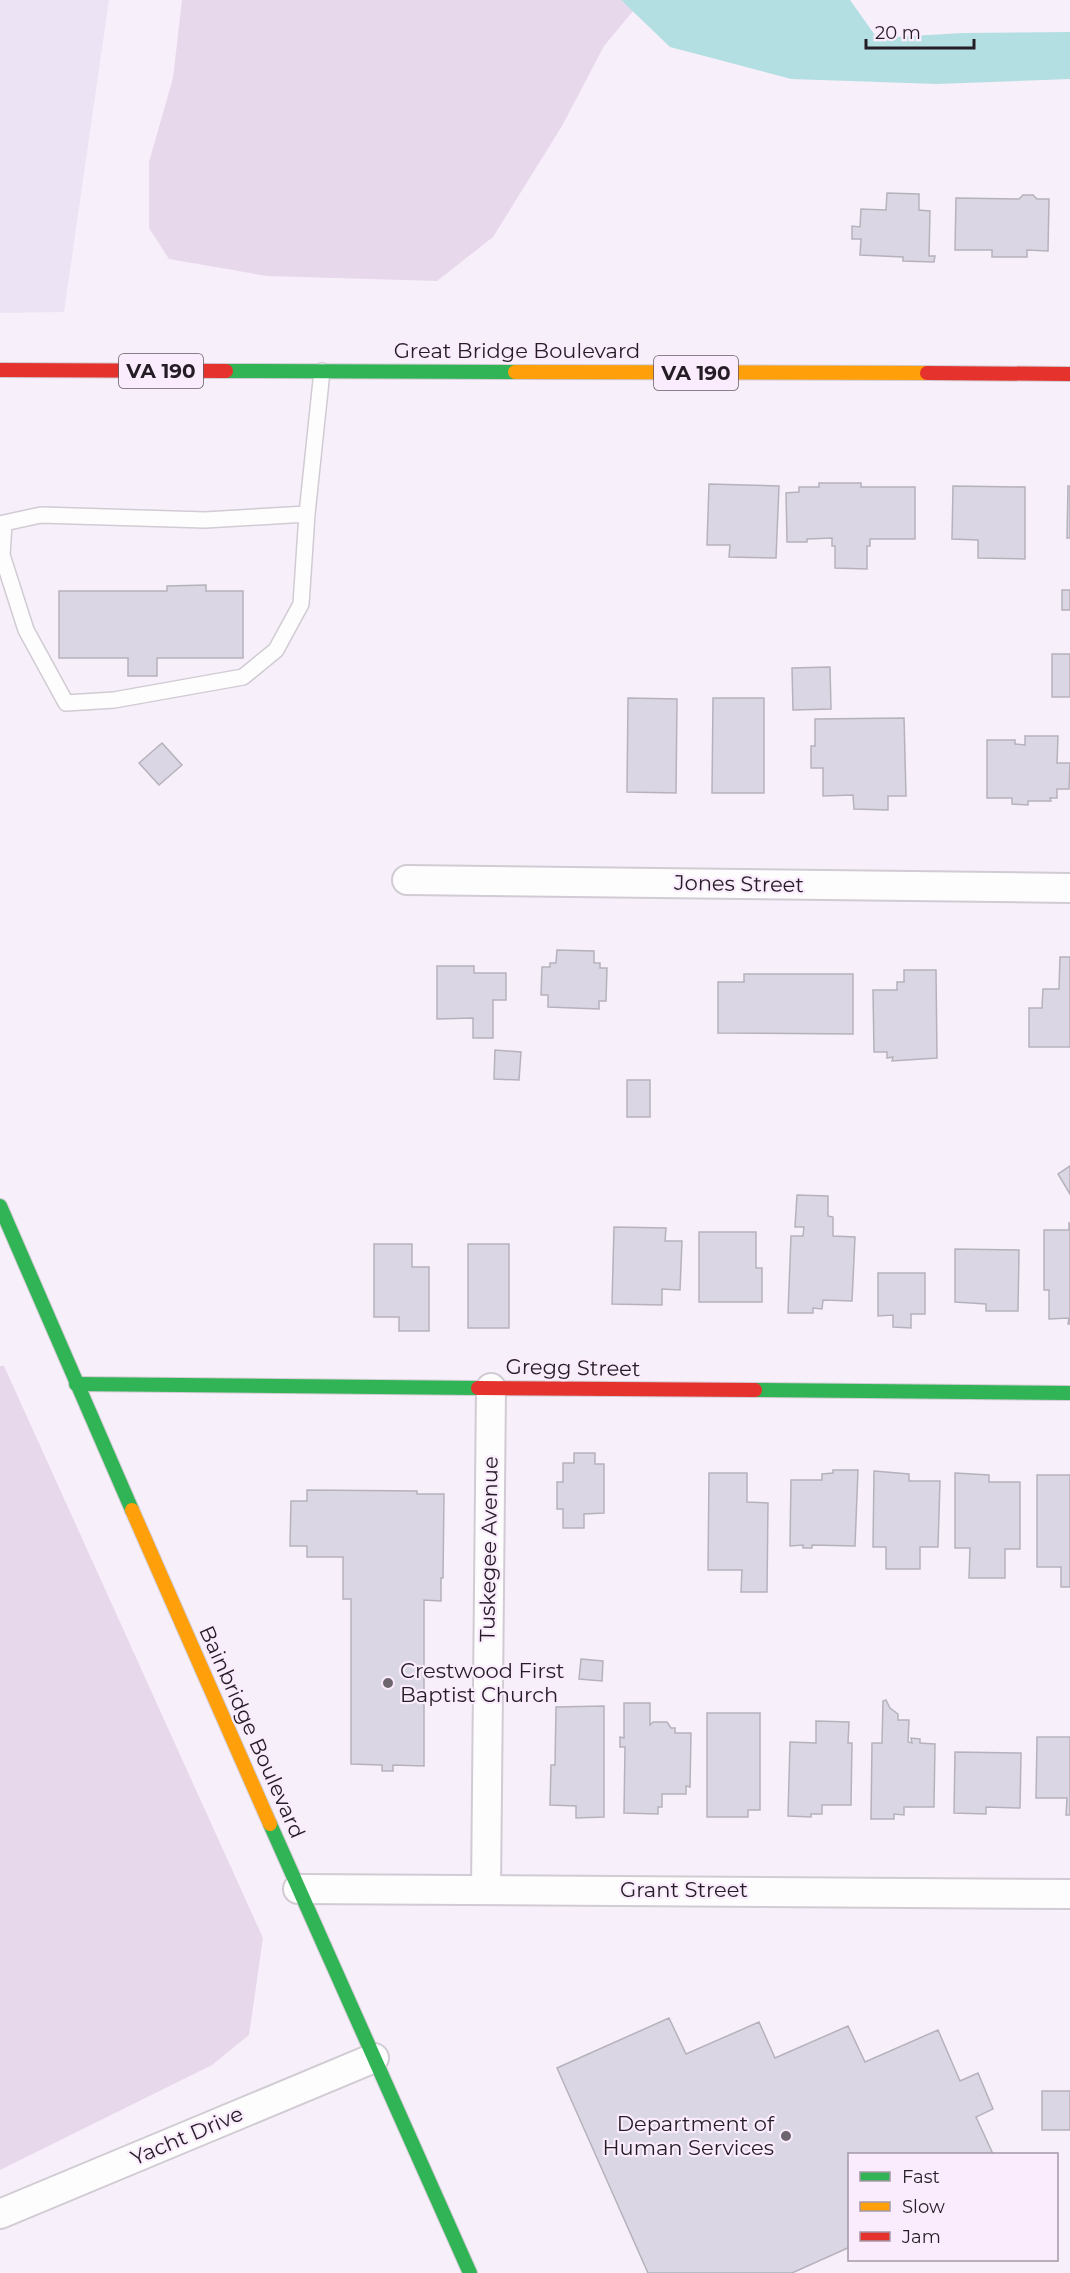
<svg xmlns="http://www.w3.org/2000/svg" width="1070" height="2273" viewBox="0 0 1070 2273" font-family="Montserrat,sans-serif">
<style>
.industrial{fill:#ece4f5}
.green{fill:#e8d8ec}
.water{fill:#b4dfe2}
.building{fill:#dad6e4;stroke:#b6b2bc;stroke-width:1.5}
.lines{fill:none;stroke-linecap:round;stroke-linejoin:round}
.lane-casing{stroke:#d1cbd3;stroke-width:18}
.street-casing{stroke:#d1cbd3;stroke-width:32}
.fast-casing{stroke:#d1cbd3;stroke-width:16}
.slow-casing{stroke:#d1cbd3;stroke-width:16}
.jam-casing{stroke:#d1cbd3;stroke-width:16}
.lane{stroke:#fefdfe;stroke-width:15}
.street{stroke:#fefdfe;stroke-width:28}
.fast{stroke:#30b455;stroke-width:14}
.slow{stroke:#ff9f0a;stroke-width:14}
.jam{stroke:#e5322d;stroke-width:14}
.poi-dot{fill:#6e666f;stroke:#faebfd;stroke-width:2}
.labels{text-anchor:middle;stroke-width:4.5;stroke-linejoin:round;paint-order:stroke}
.shield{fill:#faebfd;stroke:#645b66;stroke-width:1.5}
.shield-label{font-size:20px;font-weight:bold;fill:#241d25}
.street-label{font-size:21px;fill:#241d25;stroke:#faebfd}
.poi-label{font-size:21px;fill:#241d25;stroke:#faebfd;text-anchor:start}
</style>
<rect width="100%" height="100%" fill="#f7eff9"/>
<polygon class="industrial" points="0,0 109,0 64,312 0,313"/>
<g class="green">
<polygon points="182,0 621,0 633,11 604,46 562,126 493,237 437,281 267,276 169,259 149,228 149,162 173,78"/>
<polygon points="0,1366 4,1366 263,1938 249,2035 212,2065 0,2170"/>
</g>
<polygon class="water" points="621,0 850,0 877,38 963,33 1070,32 1070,79 937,84 791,79 670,47"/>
<g class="building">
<polygon points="887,193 919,194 919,210 930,211 929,256 935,256 934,262 903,261 903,257 860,255 861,239 852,239 852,226 860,227 861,209 886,210"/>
<polygon points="1023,195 1033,195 1037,199 1049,199 1048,251 1027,250 1027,257 992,257 992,250 955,250 956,198 1019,199"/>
<polygon points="819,483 861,483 861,487 915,487 915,539 870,539 870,546 867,546 867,569 835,568 835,546 832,546 832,538 807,539 807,542 787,542 786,493 799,492 799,487 819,487"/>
<polygon points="709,484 779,486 776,558 729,557 730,545 707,545"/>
<polygon points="953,486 1025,487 1025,559 978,558 978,540 952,539"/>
<polygon points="1068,486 1070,486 1070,538 1067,538"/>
<polygon points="206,585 206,591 243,591 243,658 157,658 157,676 128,676 128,658 59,658 59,591 167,591 167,586"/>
<rect x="1062" y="590" width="8" height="20"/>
<rect x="1052" y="654" width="18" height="43"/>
<polygon points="830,667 831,709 793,710 792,668"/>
<polygon points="628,698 677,699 676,793 627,792"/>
<polygon points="713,698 764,698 764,793 712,793"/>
<polygon points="904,718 906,796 888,796 888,810 854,809 853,795 823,796 823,768 811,768 811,746 815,746 815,719"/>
<polygon points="1025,736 1058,736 1057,763 1070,763 1069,789 1057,789 1057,798 1050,798 1051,801 1028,801 1028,805 1012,804 1012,798 987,798 987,740 1015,740 1015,744 1025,745"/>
<polygon points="162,743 182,765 159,785 139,763"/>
<polygon points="557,950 594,951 594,963 600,963 600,968 607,968 606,1001 599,1001 599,1009 548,1007 548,995 541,995 542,967 550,967 550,963 556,963"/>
<polygon points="1060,957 1070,957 1070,1047 1029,1047 1029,1008 1042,1008 1043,989 1059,989"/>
<polygon points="437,966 474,966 474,973 506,973 506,1000 493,1000 493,1038 473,1038 473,1018 437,1019"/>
<polygon points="904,970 936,970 937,1058 892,1061 893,1057 887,1058 887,1052 874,1052 873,990 897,990 897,982 904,982"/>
<polygon points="744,974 853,974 853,1034 718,1033 718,982 744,982"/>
<polygon points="495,1050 521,1052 519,1080 494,1079"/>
<rect x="627" y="1080" width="23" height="37"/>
<polygon points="1070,1166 1070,1194 1058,1174"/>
<polygon points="797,1195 828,1196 828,1216 833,1217 833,1236 855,1237 852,1301 823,1300 822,1309 813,1308 813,1313 788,1313 791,1236 803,1236 804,1227 795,1227"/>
<polygon points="1069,1223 1070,1223 1070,1324 1068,1324 1069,1318 1049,1319 1049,1290 1044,1290 1044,1230 1069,1230"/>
<polygon points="614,1227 666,1228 665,1241 682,1241 680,1290 662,1289 662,1305 612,1304"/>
<polygon points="699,1232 756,1232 756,1268 762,1268 762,1302 699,1302"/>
<polygon points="374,1244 412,1244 412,1267 429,1267 429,1331 399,1331 399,1317 374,1317"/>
<rect x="468" y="1244" width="41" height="84"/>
<polygon points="955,1249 1019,1250 1018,1311 986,1311 986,1304 955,1302"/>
<polygon points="878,1273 925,1273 925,1314 911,1314 911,1328 893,1327 893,1315 878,1316"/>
<polygon points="574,1453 595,1453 595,1464 604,1464 604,1513 584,1514 584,1528 563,1528 563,1509 557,1509 557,1482 563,1482 563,1463 574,1463"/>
<polygon points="833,1470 858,1470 855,1546 812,1545 812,1548 803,1548 803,1545 790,1546 791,1480 822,1480 822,1474 833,1473"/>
<polygon points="874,1471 909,1474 909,1481 940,1481 938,1547 920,1547 920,1569 886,1569 886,1547 873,1547"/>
<polygon points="709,1473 747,1473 747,1502 768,1503 767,1592 741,1592 742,1570 708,1570"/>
<polygon points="955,1473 989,1475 989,1482 1020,1482 1020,1549 1005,1549 1005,1578 969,1578 970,1548 955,1548"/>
<polygon points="1037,1475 1070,1475 1070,1587 1061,1587 1061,1567 1037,1567"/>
<polygon points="307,1490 417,1491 417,1494 444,1494 443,1578 441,1578 441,1601 424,1600 424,1766 393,1765 393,1771 382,1771 382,1765 351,1764 351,1599 343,1599 343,1557 307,1557 307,1546 290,1546 291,1501 307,1501"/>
<polygon points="581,1659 603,1661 602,1681 579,1679"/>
<polygon points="886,1700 890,1708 898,1714 898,1720 909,1720 908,1742 912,1743 911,1738 920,1739 920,1743 935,1744 934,1807 904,1807 904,1815 894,1814 894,1819 871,1819 872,1743 882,1743 883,1701"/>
<polygon points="624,1703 650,1703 650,1725 653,1722 667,1722 671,1728 675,1728 675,1733 691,1733 690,1787 686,1786 686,1794 662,1794 662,1807 658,1807 658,1814 624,1813 625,1747 620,1747 620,1737 624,1738"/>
<polygon points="604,1706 604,1817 576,1818 576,1806 550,1805 551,1765 555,1765 556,1707"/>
<polygon points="707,1713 760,1713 760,1810 748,1810 748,1817 707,1817"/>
<polygon points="816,1721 849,1722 848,1743 852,1743 851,1805 822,1805 822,1814 811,1814 811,1817 788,1816 790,1742 816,1743"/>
<polygon points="1037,1737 1070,1737 1070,1815 1066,1815 1067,1798 1036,1798"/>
<polygon points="955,1752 1021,1753 1020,1808 986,1807 986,1814 954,1813"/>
<polygon points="669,2018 686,2054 759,2022 775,2058 848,2026 865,2062 938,2030 960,2081 978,2073 993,2109 976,2117 993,2154 850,2154 850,2247 792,2273 648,2273 557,2068"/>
<rect x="1042" y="2091" width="28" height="39"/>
</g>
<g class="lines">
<g class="lane-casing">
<polyline id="lane" points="307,514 301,604 276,650 243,677 114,700 66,703 26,630 2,555 4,523 41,515 205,520 307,514 322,371"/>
</g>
<g class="street-casing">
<g id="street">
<polyline points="407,880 1070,888"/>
<polyline points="298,1889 1070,1894"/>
<polyline points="486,1889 491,1388"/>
<polyline points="0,2214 374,2058"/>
</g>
</g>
<g class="fast-casing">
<g id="fast">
<polyline points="226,371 515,372"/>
<polyline points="0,1206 132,1510"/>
<polyline points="76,1384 478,1388"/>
<polyline points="755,1390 1070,1393"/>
<polyline points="270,1824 470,2273"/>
</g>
</g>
<g class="slow-casing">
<g id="slow">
<polyline points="515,372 927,373"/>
<polyline points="132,1510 270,1824"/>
</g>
</g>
<g class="jam-casing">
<g id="jam">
<polyline points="0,370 226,371"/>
<polyline points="927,373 1070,374"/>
<polyline points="478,1388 755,1390"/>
</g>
</g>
<use href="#lane" class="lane"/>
<use href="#street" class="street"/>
<use href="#fast" class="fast"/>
<use href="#slow" class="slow"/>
<use href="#jam" class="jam"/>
</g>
<g class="poi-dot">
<circle cx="388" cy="1683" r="6"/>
<circle cx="786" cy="2136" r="6"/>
</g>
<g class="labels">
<g class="shield">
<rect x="119" y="354" width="84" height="34" rx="4.5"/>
<rect x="654" y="356" width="84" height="34" rx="4.5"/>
</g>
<g class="shield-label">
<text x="161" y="378">VA 190</text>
<text x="696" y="380">VA 190</text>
</g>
<g class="street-label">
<text x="517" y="358">Great Bridge Boulevard</text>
<text transform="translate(739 884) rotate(1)" y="7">Jones Street</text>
<text transform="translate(573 1368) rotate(1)" y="7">Gregg Street</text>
<text transform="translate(489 1549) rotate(-89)" y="7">Tuskegee Avenue</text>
<text transform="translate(252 1732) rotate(66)" y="7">Bainbridge Boulevard</text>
<text x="684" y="1897">Grant Street</text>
<text transform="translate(187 2136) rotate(-23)" y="7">Yacht Drive</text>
</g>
<g class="poi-label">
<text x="400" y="1678">Crestwood First<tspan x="400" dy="24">Baptist Church</tspan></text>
<text x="774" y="2131" text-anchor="end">Department of<tspan x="774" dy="24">Human Services</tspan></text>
</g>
</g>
<rect x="848" y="2153" width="210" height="108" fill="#faebfd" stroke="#a499a7" stroke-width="1.5"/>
<rect x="860" y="2172" width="30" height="9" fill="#30b455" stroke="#a499a7" stroke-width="1.5"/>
<text x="902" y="2183" font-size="18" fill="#241d25">Fast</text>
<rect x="860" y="2202" width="30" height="9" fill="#ff9f0a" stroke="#a499a7" stroke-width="1.5"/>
<text x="902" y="2213" font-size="18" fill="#241d25">Slow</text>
<rect x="860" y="2232" width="30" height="9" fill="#e5322d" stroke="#a499a7" stroke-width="1.5"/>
<text x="902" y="2243" font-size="18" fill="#241d25">Jam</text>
<path d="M866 39v9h108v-9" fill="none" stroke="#241d25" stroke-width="3"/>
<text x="875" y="39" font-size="18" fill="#241d25" stroke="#faebfd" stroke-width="4.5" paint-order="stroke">20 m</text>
</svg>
